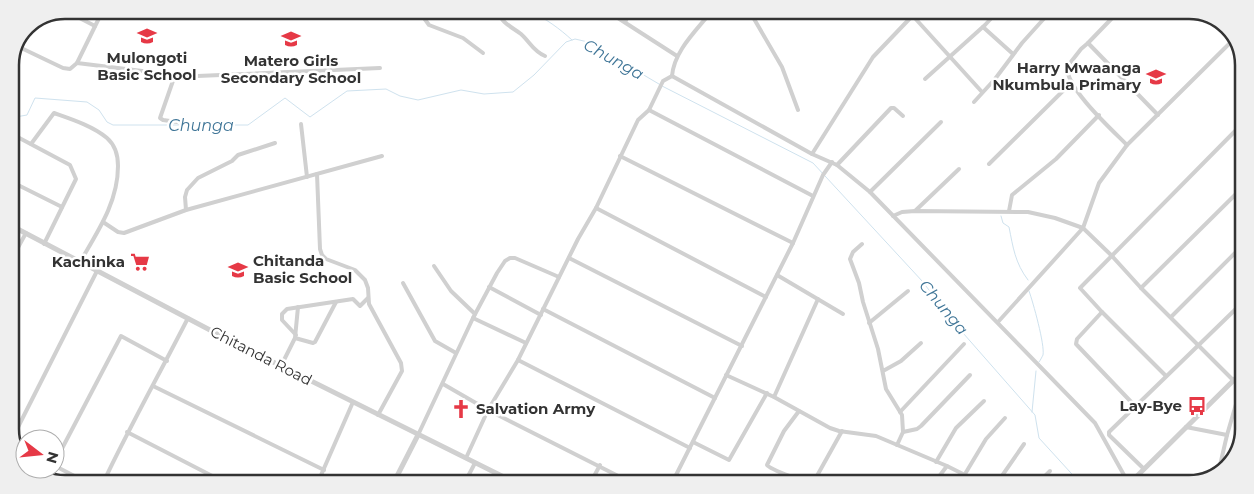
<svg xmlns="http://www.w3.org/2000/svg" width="1254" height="494" viewBox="0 0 1254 494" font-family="Montserrat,sans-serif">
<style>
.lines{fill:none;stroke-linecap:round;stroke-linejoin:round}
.stream{stroke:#cfe2ee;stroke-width:1}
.minor{stroke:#d0d0d0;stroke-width:4}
.tertiary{stroke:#d0d0d0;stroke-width:5}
.labels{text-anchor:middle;stroke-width:5;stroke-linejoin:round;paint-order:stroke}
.poi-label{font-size:15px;font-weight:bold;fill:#333;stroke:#fff;text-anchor:end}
.street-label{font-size:15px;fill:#333;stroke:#fff}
.water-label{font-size:16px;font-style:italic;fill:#3f7597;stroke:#fff}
.rim{fill:none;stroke:#333;stroke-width:2.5}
</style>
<rect width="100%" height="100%" fill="#fff"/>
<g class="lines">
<g class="stream">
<path d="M530 11C546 19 559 28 572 40"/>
<polyline points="10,118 27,115 35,98 87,102 99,110 107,122 113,125 248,125 285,98 310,117 347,91 386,89 400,96 418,100 461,90 484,94 513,92 534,75 566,42 575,39 588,42 664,87 813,163 923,282 949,317 1035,415 1039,438 1081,484"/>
<path d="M1001 216 1003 223 1009 227C1013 247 1015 263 1028 280"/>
<path d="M1029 291C1033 302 1045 345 1043 355 1042 357 1040 361 1039 362"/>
<polyline points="1032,412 1036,371"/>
</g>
<g class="minor">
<polyline points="64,10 95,26"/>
<polyline points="426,11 424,18 429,25 463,38 483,53"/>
<path d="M498 11C501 23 512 27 521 34 530 42 533 51 545 56"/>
<polyline points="607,11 677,56"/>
<polyline points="750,12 782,67 798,110"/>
<polyline points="1117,13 1088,43 1158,115"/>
<polyline points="913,16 982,92"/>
<polyline points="625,22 631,11"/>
<polyline points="983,27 1013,54"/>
<path d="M1088 43 1081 49 1067 67C1066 88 1111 129 1127 145"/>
<polyline points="17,46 63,68 70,69 77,63 103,10"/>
<polyline points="77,63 175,75 160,118 163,120 191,124"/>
<polyline points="672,76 812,154 837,165 870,192 1095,423 1129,484"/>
<path d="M672 76C674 51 696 31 711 12"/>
<polyline points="174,77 380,68"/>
<polyline points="925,79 985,25 997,12"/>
<polyline points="974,102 995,79 1022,43 1049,13"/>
<polyline points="649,110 813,196"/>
<polyline points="301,124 307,177"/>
<polyline points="10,133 70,165 76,179 44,244"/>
<path d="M31 144 54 113C71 119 93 126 107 138 115 145 118 155 118 166 118 202 98 231 80 262"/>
<polyline points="812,154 873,57 916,12"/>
<polyline points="620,156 793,243"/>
<polyline points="989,164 1072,82"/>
<polyline points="837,165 891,108 894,108 903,116"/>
<polyline points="317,174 320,249 322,255 326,259 355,270 365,280 368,288 369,304 401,363 402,371 378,415"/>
<polyline points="10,181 62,207"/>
<polyline points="870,192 941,122"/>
<polyline points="596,208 766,297"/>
<polyline points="186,210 185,197 187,190 198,178 232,161 238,155 275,143"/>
<polyline points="915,211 959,169"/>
<polyline points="1009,211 1012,195 1056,159 1099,115"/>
<polyline points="893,216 902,212 915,211 1028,212 1055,218 1083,228 1111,255 1141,288 1233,380"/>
<polyline points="103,222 118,232 124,233 186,210 382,156"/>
<polyline points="862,244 853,252 850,259 859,283 863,302 878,349 886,389 902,415 903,432 897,445"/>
<polyline points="569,258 742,346"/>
<polyline points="10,262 26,233"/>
<polyline points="434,266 451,291 475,314"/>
<polyline points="777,275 843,314"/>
<polyline points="403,283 435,341 456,353"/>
<polyline points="489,287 541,315"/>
<polyline points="1141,288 1243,187"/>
<polyline points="543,309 715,398"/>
<polyline points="1102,312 1077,339 1076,344 1135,406"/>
<polyline points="1171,317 1242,246"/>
<polyline points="473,318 526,343"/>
<polyline points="998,322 1083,228 1099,183 1127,145 1235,38"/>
<polyline points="869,323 908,291"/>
<polyline points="296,335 282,320 282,314 287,309 353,299 360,306 368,298"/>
<polyline points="295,338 313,343 315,342 336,302"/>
<polyline points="518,360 690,448"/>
<polyline points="281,366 295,338 298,307"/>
<polyline points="883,371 901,361 921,343"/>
<polyline points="726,375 774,397 818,299"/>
<polyline points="1166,376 1102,312 1080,288 1243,123"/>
<polyline points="443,384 488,410 632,483"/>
<polyline points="153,386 324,470"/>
<polyline points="774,397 830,428 839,431 876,436 947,466 981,483"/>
<path d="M799 411 784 431 767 465C770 470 797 478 806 483"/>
<polyline points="900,412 964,344"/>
<polyline points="1186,427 1227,435"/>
<polyline points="127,432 222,481"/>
<polyline points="903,432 917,429 921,426 970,375"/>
<polyline points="418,435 473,318 497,273 505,261 510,258 515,258 559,277"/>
<polyline points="12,439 97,271"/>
<polyline points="693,442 729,460 767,393"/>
<polyline points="466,458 488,410 518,360 578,239 596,208 638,120 649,110 663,81 672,76"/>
<polyline points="936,462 956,428 984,401"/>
<polyline points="1144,469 1109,435 1109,432 1242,303"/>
<polyline points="965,474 986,439 1005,418"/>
<polyline points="1218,474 1227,435 1241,387"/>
<polyline points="84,481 59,468 56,460 121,336 167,361"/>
<path d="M104 481C130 426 160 373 188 318"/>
<polyline points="318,482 353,402"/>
<polyline points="465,482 475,463"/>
<polyline points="591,482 600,465"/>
<polyline points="672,483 793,243 823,175 832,162"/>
<polyline points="813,483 842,431"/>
<polyline points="934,483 947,466"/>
<polyline points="997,483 1024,444"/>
<polyline points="1037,484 1050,471"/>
</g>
<g class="tertiary">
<polyline points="10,225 229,340 514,482"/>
<polyline points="394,482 418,435"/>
<polyline points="1129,484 1242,372"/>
</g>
</g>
<defs>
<g id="school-bare" transform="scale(1.5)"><path d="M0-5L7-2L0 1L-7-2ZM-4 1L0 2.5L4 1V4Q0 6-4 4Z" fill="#e63946" stroke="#fff" stroke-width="2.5" paint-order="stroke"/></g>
<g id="supermarket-bare" transform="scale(1.5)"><path d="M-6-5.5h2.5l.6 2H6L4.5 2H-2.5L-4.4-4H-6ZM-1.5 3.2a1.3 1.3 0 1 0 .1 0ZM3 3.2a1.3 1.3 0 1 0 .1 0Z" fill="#e63946" stroke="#fff" stroke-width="2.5" paint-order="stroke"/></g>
<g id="bus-bare" transform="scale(1.5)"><path d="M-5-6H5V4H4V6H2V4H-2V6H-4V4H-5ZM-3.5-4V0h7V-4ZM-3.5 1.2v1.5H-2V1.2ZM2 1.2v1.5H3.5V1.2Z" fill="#e63946" stroke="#fff" stroke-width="2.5" paint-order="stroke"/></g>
<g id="church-bare" transform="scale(1.5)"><path d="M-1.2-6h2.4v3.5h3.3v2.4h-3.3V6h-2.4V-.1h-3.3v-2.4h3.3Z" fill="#e63946" stroke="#fff" stroke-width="2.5" paint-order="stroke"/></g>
</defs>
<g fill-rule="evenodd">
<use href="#school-bare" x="147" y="36"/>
<use href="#school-bare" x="291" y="39"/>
<use href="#school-bare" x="1156" y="77"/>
<use href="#supermarket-bare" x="140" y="262"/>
<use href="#school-bare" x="238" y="270"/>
<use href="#bus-bare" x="1197" y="406"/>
<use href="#church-bare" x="461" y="409"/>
</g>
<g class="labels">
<g class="poi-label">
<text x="147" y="63" text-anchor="middle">Mulongoti<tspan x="147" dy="17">Basic School</tspan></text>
<text x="291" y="66" text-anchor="middle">Matero Girls<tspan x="291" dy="17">Secondary School</tspan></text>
<text x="1141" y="73">Harry Mwaanga<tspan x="1141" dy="17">Nkumbula Primary</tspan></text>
<text x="253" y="266" text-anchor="start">Chitanda<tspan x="253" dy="17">Basic School</tspan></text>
<text x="125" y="267">Kachinka</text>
<text x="1182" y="411">Lay-Bye</text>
<text x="476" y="414" text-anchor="start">Salvation Army</text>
</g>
<g class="street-label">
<text transform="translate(261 356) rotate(27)" y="5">Chitanda Road</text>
</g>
<g class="water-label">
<text transform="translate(614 59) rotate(29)" y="6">Chunga</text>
<text x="201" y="131">Chunga</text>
<text transform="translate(944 307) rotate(50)" y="6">Chunga</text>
</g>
</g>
<path d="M0 0H1254V494H0ZM65 19H1189A46 46 0 0 1 1235 65V429A46 46 0 0 1 1189 475H65A46 46 0 0 1 19 429V65A46 46 0 0 1 65 19Z" fill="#efefef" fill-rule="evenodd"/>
<path class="rim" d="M65 19H1189A46 46 0 0 1 1235 65V429A46 46 0 0 1 1189 475H65A46 46 0 0 1 19 429V65A46 46 0 0 1 65 19Z"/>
<g transform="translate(40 454) rotate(106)"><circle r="24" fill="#ffffff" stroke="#adadad"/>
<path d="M0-4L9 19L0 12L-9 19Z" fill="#e63946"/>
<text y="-8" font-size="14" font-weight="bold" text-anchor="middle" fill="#333333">N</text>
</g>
</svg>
